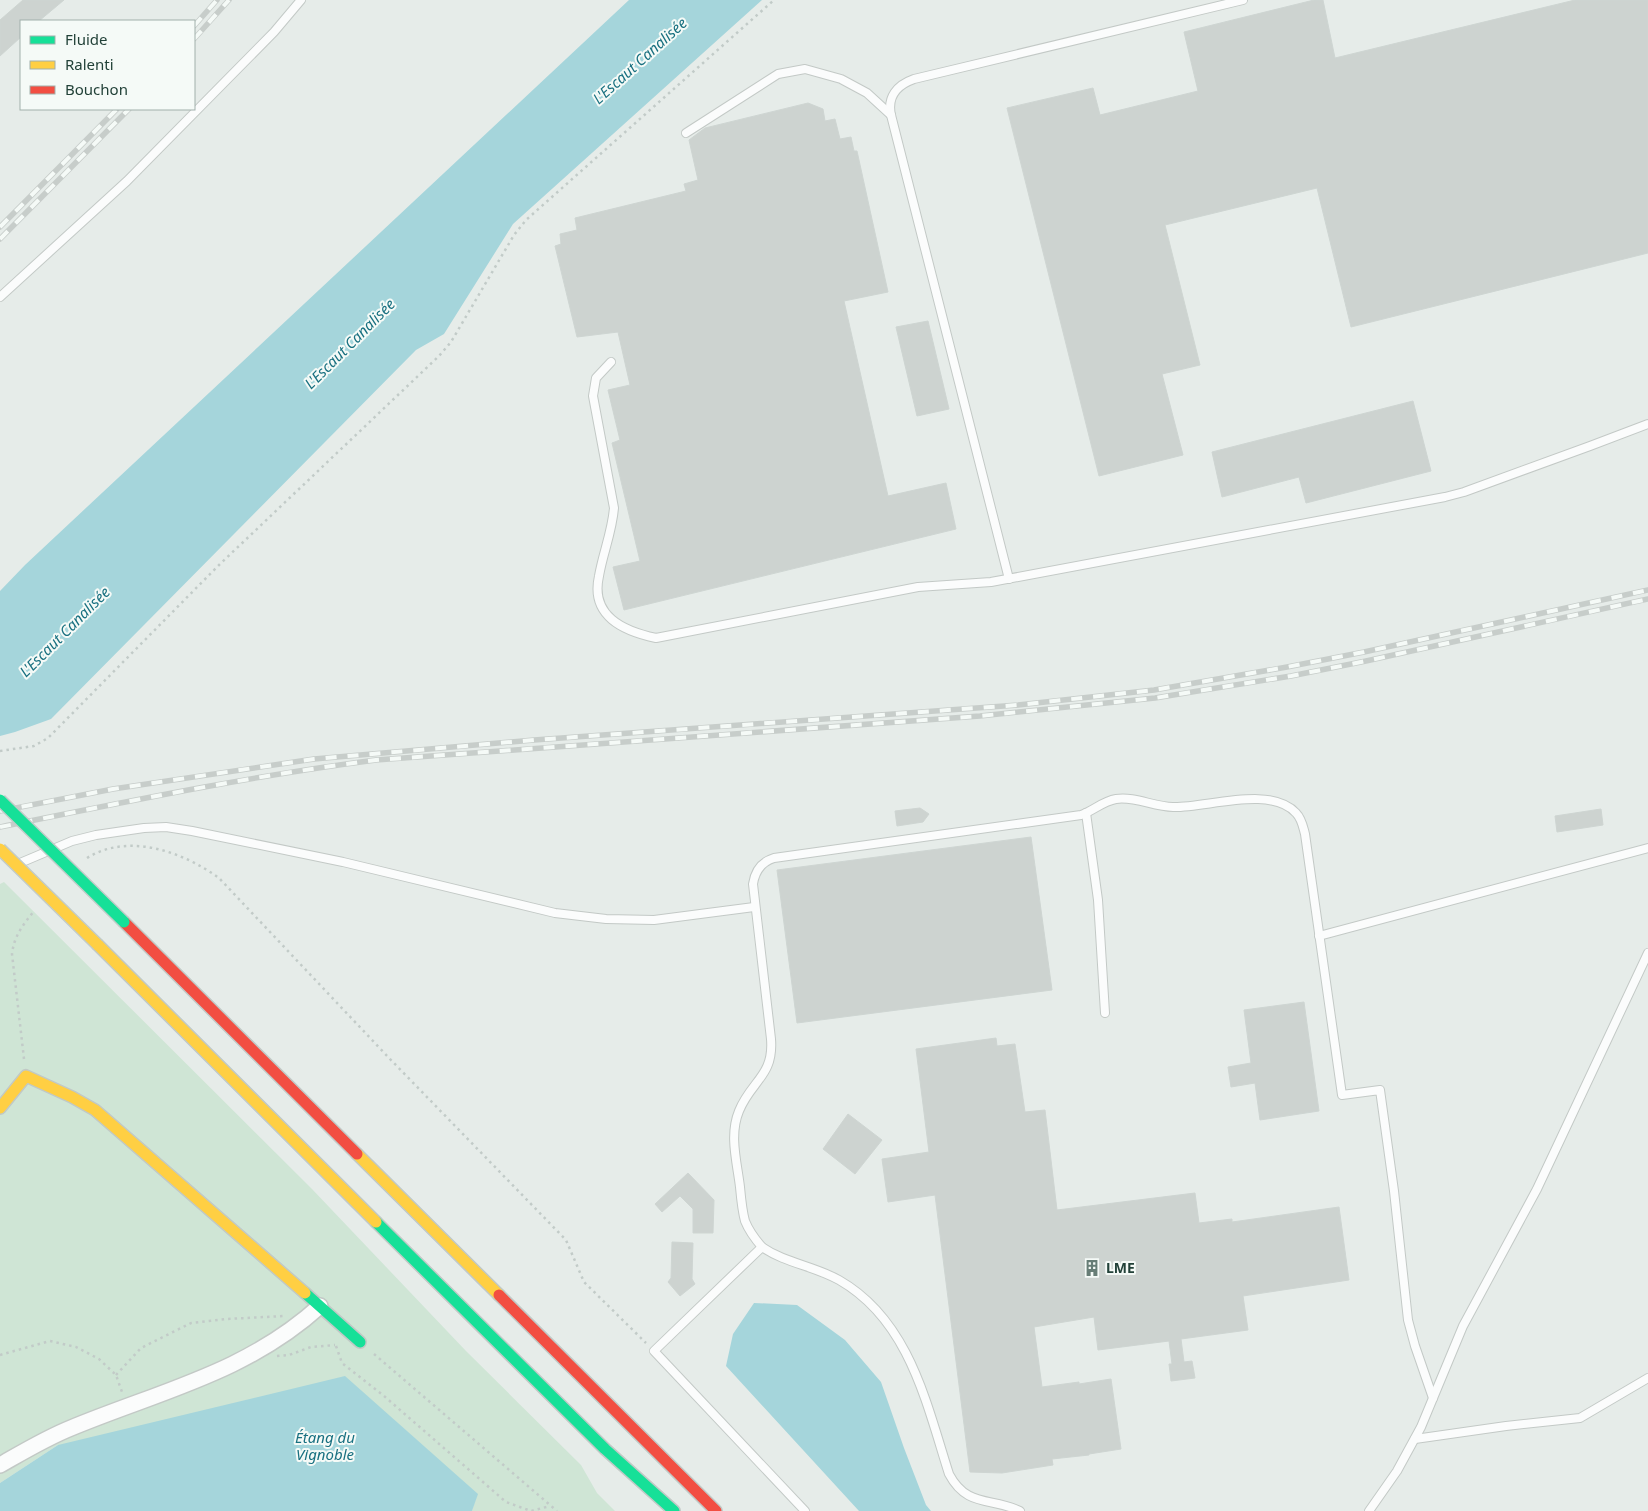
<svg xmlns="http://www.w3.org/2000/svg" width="1648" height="1511" viewBox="0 0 1648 1511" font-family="'Noto Sans',sans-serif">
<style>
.green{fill:#cfe5d5}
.water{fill:#a5d5db}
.building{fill:#cdd3d0;stroke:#ced5d2}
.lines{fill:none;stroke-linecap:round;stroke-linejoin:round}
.lane-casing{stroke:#c3c9c6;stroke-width:10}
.street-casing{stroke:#c3c9c6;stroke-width:18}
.fast-casing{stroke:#c1c9c6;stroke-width:14}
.slow-casing{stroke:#c1c9c6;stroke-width:14}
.jam-casing{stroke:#c1c9c6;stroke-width:14}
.path{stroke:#c2cbc8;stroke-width:2.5;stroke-dasharray:2.5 4;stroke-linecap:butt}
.lane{stroke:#fbfcfc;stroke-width:8}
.street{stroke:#fbfcfc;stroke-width:15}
.fast{stroke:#16e098;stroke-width:11}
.slow{stroke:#ffcf43;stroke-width:11}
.jam{stroke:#f24e42;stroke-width:11}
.rail-casing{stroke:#c7cdca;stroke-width:5.5}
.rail{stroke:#f5faf7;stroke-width:4;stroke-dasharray:11;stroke-linecap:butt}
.fast-bridge-casing{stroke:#c2cbc8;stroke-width:14;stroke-linecap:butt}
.slow-bridge-casing{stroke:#c2cbc8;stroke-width:14;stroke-linecap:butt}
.fast-bridge{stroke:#16e098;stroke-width:11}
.slow-bridge{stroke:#ffcf43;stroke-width:11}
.labels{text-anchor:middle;stroke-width:4;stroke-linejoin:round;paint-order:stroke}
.poi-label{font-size:14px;font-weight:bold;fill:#224138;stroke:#f5faf7;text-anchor:start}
.water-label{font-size:15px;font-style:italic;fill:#187080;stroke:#f5faf7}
</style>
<rect width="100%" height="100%" fill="#e6ece9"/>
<polygon class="green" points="4,882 312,1189 466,1351 581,1465 597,1493 615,1511 472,1511 477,1494 58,1445 0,1483 0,884"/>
<g class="water">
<polygon points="629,0 762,0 513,224 444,334 416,350 51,719 15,732 0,736 0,591 25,565"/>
<polygon points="754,1303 797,1305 845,1340 881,1382 904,1448 926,1505 931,1511 859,1511 726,1366 733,1334"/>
<polygon points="345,1376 478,1494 472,1511 0,1511 0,1483 58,1445"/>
</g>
<g class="building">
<polygon points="23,0 64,0 39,21 21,21 21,37 0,56 0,20"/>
<polygon points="1314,0 1323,0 1335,58 1575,0 1648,0 1648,253 1351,327 1317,188 1165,225 1200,365 1162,374 1183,455 1099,476 1007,108 1093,88 1100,115 1198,91 1184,32"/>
<polygon points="808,103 823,109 825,121 835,119 840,139 851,137 854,151 857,151 888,292 844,301 888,496 946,483 956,529 624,610 613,567 640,561 612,443 620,440 608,390 630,385 618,332 577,337 555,246 561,244 560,234 577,230 575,218 686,191 684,184 698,180 689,140 705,128"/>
<polygon points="928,321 949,409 917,416 896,327"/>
<polygon points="1413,401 1431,471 1306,503 1299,477 1222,497 1212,452"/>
<polygon points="920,808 929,814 923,822 897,826 895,811"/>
<polygon points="1601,809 1603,825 1557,832 1555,816"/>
<polygon points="1031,837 1052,990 797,1023 777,870"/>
<polygon points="1304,1002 1319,1111 1260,1120 1255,1083 1231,1087 1228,1067 1251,1063 1244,1010"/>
<polygon points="996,1038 997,1046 1015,1044 1025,1112 1045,1110 1057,1210 1195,1193 1199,1223 1232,1219 1232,1222 1339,1207 1349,1280 1243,1296 1248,1330 1181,1339 1184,1362 1192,1361 1195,1378 1171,1381 1169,1364 1172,1364 1169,1341 1098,1350 1094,1317 1034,1327 1042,1387 1079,1382 1079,1384 1111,1379 1121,1449 1089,1454 1089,1455 1052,1459 1053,1465 1002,1473 970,1472 935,1195 888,1202 882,1159 929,1152 916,1049"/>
<polygon points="848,1114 882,1140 855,1174 823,1149"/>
<polygon points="688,1173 714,1200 713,1233 693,1233 693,1209 680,1196 662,1212 655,1204"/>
<polygon points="672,1242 693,1243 692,1279 695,1284 680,1296 668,1282 671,1278"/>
</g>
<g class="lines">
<g class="lane-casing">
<g id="lane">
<polyline points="686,133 778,74 805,69 841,79 867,93 891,115"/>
<polyline points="0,297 127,181 274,32 301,0"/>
<path d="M611 362 596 378 593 396 614 508C612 532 603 553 599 576 590 616 623 631 656 638L918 587 991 582 1445 497 1464 492 1590 446 1648 424"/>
<path d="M1009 579 891 115C887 97 897 85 914 79L1243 0"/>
<polyline points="1086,813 1098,900 1105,1013"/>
<polyline points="20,863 72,841 96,835 144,828 166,827 192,831 343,862 555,913 606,919 654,920 754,907"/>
<polyline points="1319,936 1648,848"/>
<path d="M762 1247C785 1263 814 1266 839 1280 909 1320 926 1402 949 1474 967 1508 991 1497 1020 1511"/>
<polyline points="1415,1439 1506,1426 1580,1418 1648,1378"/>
<path d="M805 1511 654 1351 762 1247C755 1239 749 1231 745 1221 742 1210 741 1198 740 1187 737 1162 729 1135 739 1111 751 1081 774 1076 771 1039L753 884C755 871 761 862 774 858L1081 815C1093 811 1103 801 1116 799 1135 796 1154 807 1173 807 1206 808 1271 785 1296 813 1302 819 1303 827 1305 834L1342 1095 1380 1090 1394 1191 1408 1320 1415 1346 1433 1398"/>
<polyline points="1369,1511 1397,1471 1421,1427 1463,1326 1537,1189 1648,953"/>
</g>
</g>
<g class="street-casing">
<path id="street" d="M0 1465C23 1452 46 1438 71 1428 160 1391 246 1373 320 1306"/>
</g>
<g class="fast-casing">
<g id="fast">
<polyline points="376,1222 605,1449 674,1511"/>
<polyline points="305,1293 360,1342"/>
</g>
</g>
<g class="slow-casing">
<g id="slow">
<polyline points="98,945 376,1222"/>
<polyline points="0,1108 26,1076 72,1097 95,1110 305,1293"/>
<polyline points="357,1154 499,1295"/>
</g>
</g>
<g class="jam-casing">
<g id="jam">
<polyline points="124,922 357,1154"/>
<polyline points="499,1295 716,1511"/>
</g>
</g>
<g class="path">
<polyline points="0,751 34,746 48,738 219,565 439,356 451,342 514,235 526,220 774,0"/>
<path d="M87 858C129 832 183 852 219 878L390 1059 566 1240 584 1282 646 1343"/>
<path d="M24 1059 12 954C14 936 23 925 34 911"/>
<polyline points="336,1346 342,1363 384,1396 506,1502 531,1511 550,1506"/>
<polyline points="374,1354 557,1511"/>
<polyline points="0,1355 50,1341 76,1347 99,1359 116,1375 122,1392"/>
<polyline points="277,1356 289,1355 311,1347 335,1345"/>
<polyline points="116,1375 141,1348 191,1323 227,1319 284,1316"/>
</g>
<use href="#lane" class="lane"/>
<use href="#street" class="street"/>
<use href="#fast" class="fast"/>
<use href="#slow" class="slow"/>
<use href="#jam" class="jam"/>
<g class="rail-casing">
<g id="rail">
<polyline points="194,26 217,0"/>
<polyline points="194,39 229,0"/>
<polyline points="0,227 117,109"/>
<polyline points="0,239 129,109"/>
<polyline points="0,811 113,789 314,759 534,740 1018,705 1154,690 1287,667 1364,652 1648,590"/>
<path d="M0 827C125 802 250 776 376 760L980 716 1155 698 1291 676 1366 661 1648 599"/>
</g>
</g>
<use href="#rail" class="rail"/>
<g class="fast-bridge-casing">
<polyline id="fast-bridge" points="0,800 124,922"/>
</g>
<g class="slow-bridge-casing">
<polyline id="slow-bridge" points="0,849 98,945"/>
</g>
<use href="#fast-bridge" class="fast-bridge"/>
<use href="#slow-bridge" class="slow-bridge"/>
</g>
<defs>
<g id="building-bare" transform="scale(1.35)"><path d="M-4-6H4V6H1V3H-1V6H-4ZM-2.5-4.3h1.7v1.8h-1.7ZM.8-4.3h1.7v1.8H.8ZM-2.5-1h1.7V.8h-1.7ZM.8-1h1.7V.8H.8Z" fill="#677d76" stroke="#f5faf7" stroke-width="2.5" paint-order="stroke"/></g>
</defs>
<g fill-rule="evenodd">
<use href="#building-bare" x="1092" y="1268"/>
</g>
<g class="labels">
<g class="poi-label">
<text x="1106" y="1273">LME</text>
</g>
<g class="water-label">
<text transform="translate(640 61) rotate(-42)" y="5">L'Escaut Canalisée</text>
<text transform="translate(350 344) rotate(-45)" y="5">L'Escaut Canalisée</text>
<text transform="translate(65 632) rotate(-45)" y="5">L'Escaut Canalisée</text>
<text x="325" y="1443">Étang du<tspan x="325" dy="17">Vignoble</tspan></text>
</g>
</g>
<rect x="20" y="20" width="175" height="90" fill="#f5faf7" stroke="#a1b0ab"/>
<rect x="30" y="36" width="25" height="8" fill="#16e098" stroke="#a1b0ab"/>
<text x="65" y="45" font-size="15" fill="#224138">Fluide</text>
<rect x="30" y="61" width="25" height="8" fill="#ffcf43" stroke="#a1b0ab"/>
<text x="65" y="70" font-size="15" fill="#224138">Ralenti</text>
<rect x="30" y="86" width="25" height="8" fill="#f24e42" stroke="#a1b0ab"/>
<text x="65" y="95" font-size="15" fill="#224138">Bouchon</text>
</svg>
